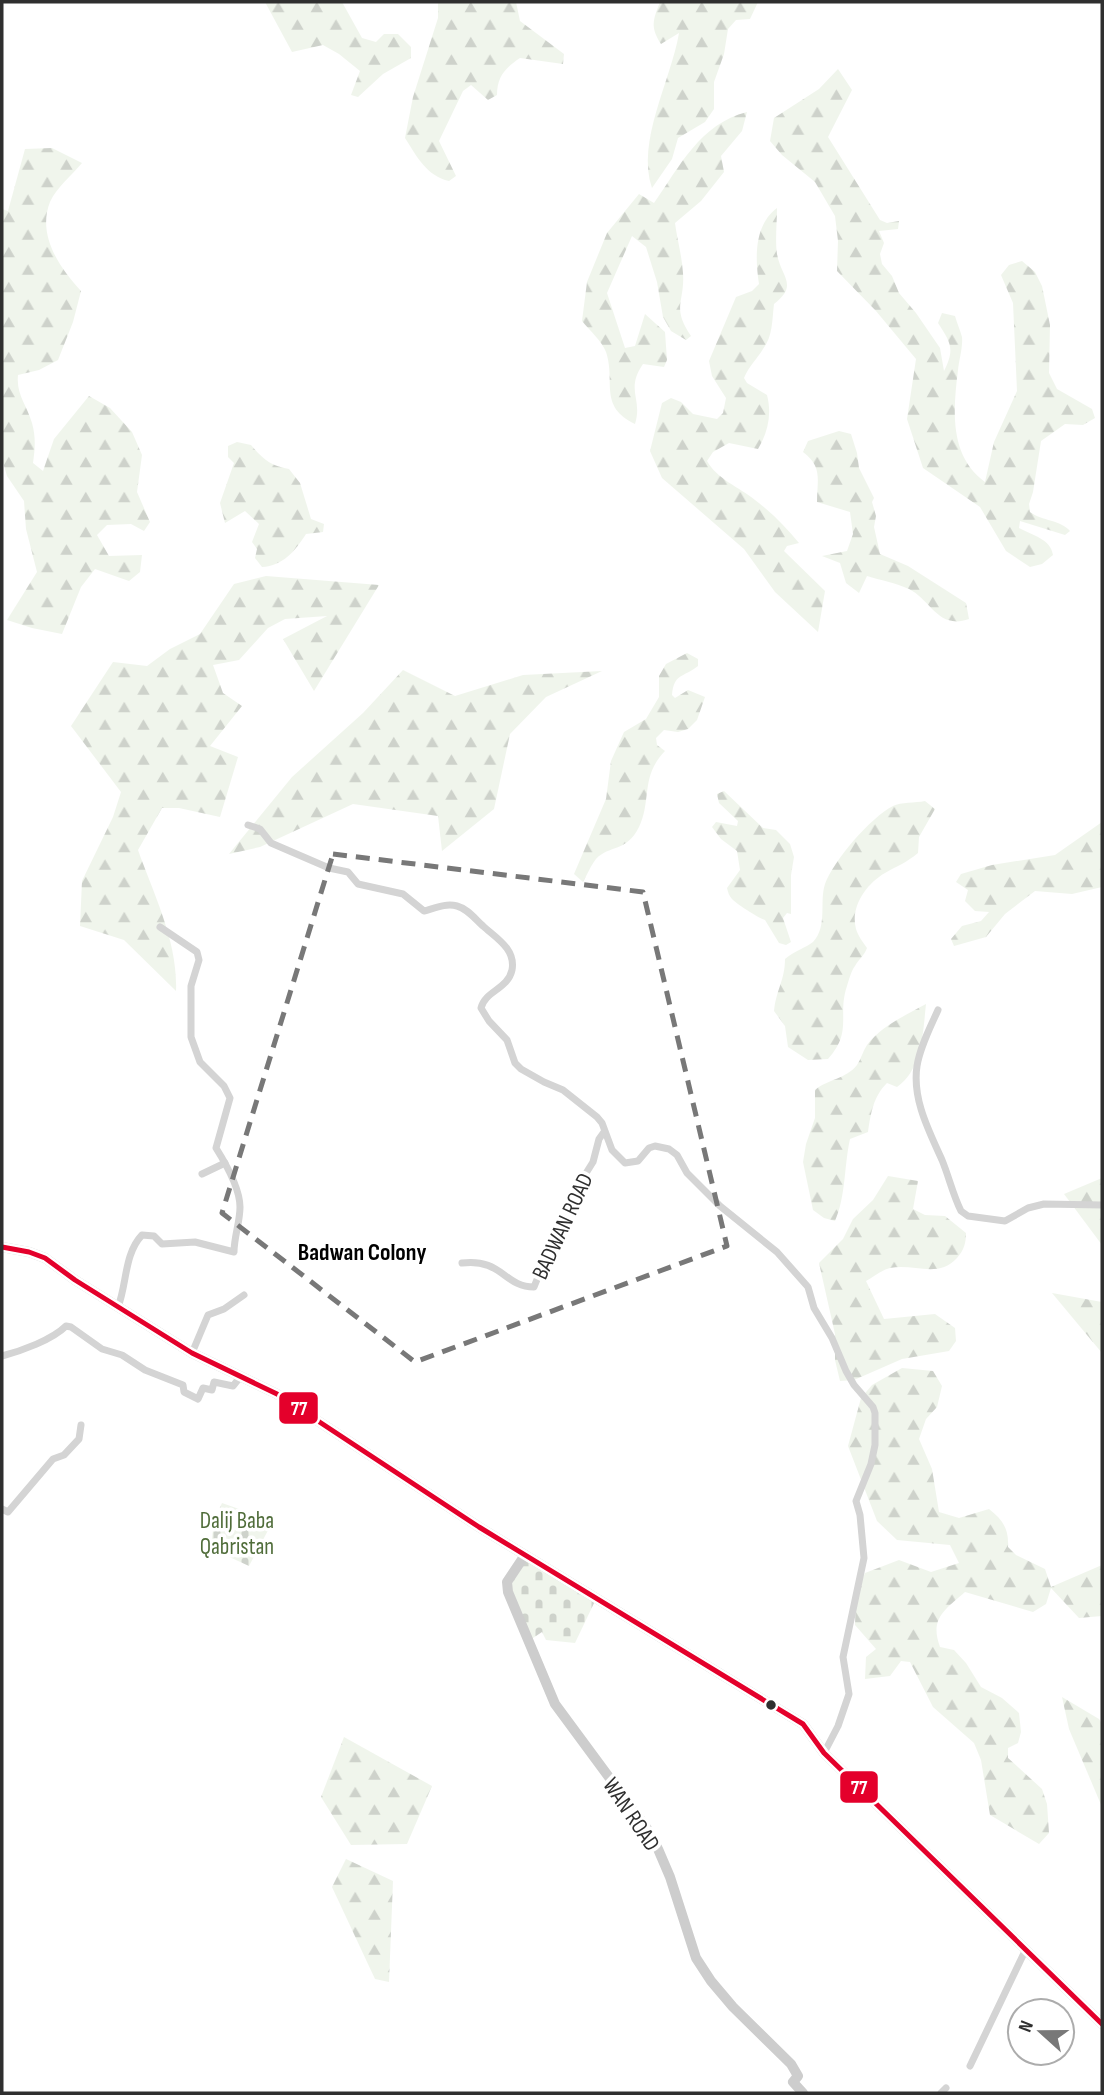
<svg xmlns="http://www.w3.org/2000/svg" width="1104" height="2095" viewBox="0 0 1104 2095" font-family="'Sofia Sans Condensed',sans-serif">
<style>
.forest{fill:url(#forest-firs)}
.cemetery{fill:url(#cemetery-stones)}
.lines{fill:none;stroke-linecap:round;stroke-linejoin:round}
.street{stroke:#d4d4d4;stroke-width:7}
.secondary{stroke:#cdcdcd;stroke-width:10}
.bus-1-casing{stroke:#fff;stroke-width:10}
.bus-1{stroke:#e4002b;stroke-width:5}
.marked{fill:none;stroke:#787878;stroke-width:5;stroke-dasharray:14 9;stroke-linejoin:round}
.bus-dot{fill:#2f2f2f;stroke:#fff;stroke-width:2.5}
.labels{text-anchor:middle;stroke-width:7;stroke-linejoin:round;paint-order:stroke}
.street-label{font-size:23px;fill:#2f2f2f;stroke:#fff}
.park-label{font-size:23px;fill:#506d3a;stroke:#fff}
.neighbourhood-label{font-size:24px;font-weight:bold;fill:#000;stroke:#fff}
.line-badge{stroke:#fff;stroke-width:2.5}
.badge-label{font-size:19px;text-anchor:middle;font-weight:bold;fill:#fff}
</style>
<defs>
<pattern id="forest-firs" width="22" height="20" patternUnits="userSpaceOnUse" patternTransform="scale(1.75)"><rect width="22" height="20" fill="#f0f5ec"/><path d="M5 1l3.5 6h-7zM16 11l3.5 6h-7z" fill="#ced2cb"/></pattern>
<pattern id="cemetery-stones" width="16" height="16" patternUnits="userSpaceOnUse" patternTransform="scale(1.75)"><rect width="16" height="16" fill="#f0f5ec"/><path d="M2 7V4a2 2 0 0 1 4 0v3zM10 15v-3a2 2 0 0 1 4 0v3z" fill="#ced2cb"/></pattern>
</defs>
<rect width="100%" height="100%" fill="#fff"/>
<g class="forest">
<polygon points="265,2 342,2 362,38 376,42 384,34 398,34 411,47 411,58 383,74 358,97 351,95 360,71 339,54 323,45 292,52"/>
<path d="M438 2H516L520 21 564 54 563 64 520 58C505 68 497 77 497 95L488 100 471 85 463 91 439 141 456 176 449 181C427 176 417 157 405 138L413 97 438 18Z"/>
<path d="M660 2H758L750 19 736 20 728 29 724 54 714 82V109L705 122 678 138 672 159 652 188C636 141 671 81 679 33L661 44C650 27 653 20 660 2Z"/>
<path d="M838 69 852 90 828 137 880 220 887 223 899 221 898 229 879 231 884 243 880 254 882 264 892 276 899 293 916 313 940 348 944 371C955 349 951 343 938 323L942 313 955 316C957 323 960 330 962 337 963 347 959 360 958 370 953 410 949 456 985 482L994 442 1017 391 1013 303 1001 275 1009 265 1022 261 1035 272 1042 286 1050 325 1049 373 1057 389 1092 409 1095 418 1083 425 1065 424 1041 441 1033 492 1029 504 1030 512C1042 521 1061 520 1070 531L1065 535 1020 521 1019 528C1032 535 1051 539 1053 555L1042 564 1030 567 1006 551 980 507 923 468 907 419 916 359 876 311 837 271 838 241 835 216 815 182 782 155 770 141 774 118 819 89Z"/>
<path d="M747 112 742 131 721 156 724 172 701 201 675 223C677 239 682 256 683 273 685 303 671 306 691 336L686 340 671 331 663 317 657 282 646 247 632 236 607 293 625 348 635 346 645 314 665 332 667 360 664 367 643 364C625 390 643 399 635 424 598 406 616 382 606 352 602 341 590 331 582 321L587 282 607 233 639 194 654 203C680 166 700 124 747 112Z"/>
<path d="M52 148 82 163C72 175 56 188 50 202 37 235 59 267 81 291L73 322 58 360 39 370 18 375C16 395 27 405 32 423 36 437 35 449 33 463L43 471 54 439 89 396 110 408 132 432 142 455 137 492 150 522 144 531 131 524 107 525 97 535 109 556 142 555 140 572 129 581 95 569 81 587 62 634 32 628 7 620 37 572 26 529 24 501 7 476 2 459V209L8 211 25 149Z"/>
<path d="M777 208C777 223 775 240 777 254 781 277 799 285 774 304 772 320 773 336 763 349 757 359 749 366 744 378L747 383 767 395C772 414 768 432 758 449L729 443 713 452 707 461C717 479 739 487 755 500 771 512 786 527 799 543L787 546 784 551 825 591 818 632 775 592 744 549 662 478 650 451 662 403 671 398 681 402 693 414 717 419 723 413 726 398 712 376 709 361 736 297 752 291 759 284C755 258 754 225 777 208Z"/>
<path d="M839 431 851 434 857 453 859 468 874 498 872 502 876 516 874 527 880 554 908 566 966 603 969 619C938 630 931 600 909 589 896 583 880 580 867 576L859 593 846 583 840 563 822 556 847 551 853 534 850 512 817 502C817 480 823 467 803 452L808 441Z"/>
<path d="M237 442 251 445C263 459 271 466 289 469L300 483 311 519 324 524 323 532 306 534C295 551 283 566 262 567L255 558 257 549 252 542 259 524 245 511 225 523 220 503 234 463 228 457V446Z"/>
<path d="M266 576 379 585 314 691 283 639 327 616 285 619 268 628 239 660 213 665 223 693 242 706 210 746 238 757 220 817 179 808H162L138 850C154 895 178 942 176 991L124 940 80 926 82 881 113 817 121 792 71 726 113 662 147 666 170 649 200 634 234 584Z"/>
<path d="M687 653 698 659V666C683 678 674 673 672 695L675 698 688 690 705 697 697 720 688 729 678 732 664 730 656 738 657 745 665 751C640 777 652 800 639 827 627 852 609 845 596 859 591 865 587 875 583 882L574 874 606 799 611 761 624 732 646 719 659 697V676L666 664Z"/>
<polygon points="403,670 455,696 523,675 602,671 546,697 510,734 494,809 442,851 438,816 353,804 260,847 229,854 292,777 363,713"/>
<path d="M724 791 763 828 776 830 790 844 794 857 791 875V914L787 913 783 918 791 942 786 945 779 943 765 920C760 919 735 903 732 899 729 896 728 892 727 888L740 870 737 851 721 839 712 827 716 822 737 826 738 821 719 803 717 794Z"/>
<path d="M925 801 935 809 919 837 918 853C906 863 897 866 885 873 866 884 850 907 856 929 858 936 863 942 867 948 864 956 859 959 855 966 851 971 849 980 847 986 837 1016 853 1031 828 1059L808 1060 788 1047 785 1026 774 1011C776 990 785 980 785 959 794 951 807 947 813 942 828 926 819 902 825 884 834 860 870 818 893 806 901 802 915 803 925 801Z"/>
<polygon points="1102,822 1102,887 1072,894 1035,891 1005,914 986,937 954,946 951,939 962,926 981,921 989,912 975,911 965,901 968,890 956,882 961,874 992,865 1055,855"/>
<path d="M926 1004C923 1032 922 1070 897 1087L887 1083C873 1097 871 1113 868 1132L850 1139C844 1166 846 1196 835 1221L824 1218 813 1210 803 1162 806 1144 815 1118V1090C828 1079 846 1079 857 1065 861 1059 863 1051 867 1045 880 1027 906 1015 926 1004Z"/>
<path d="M888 1176 918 1181 913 1209 925 1215 945 1216 966 1233C966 1243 964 1250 957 1258 938 1279 914 1263 890 1268 882 1270 873 1277 866 1281L884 1319 935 1314 955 1328 956 1341 949 1351 902 1359 854 1380 840 1381 835 1360V1334L819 1263 843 1239 853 1219 873 1200Z"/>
<polygon points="1102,1178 1102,1245 1064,1194"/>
<polygon points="1052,1293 1102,1302 1102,1353"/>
<path d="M902 1368 933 1371 942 1386 937 1407 926 1419 919 1439 932 1469 939 1512 959 1518 989 1509C1003 1520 1009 1529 1008 1547L1016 1555 1045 1569 1051 1587 1102 1565V1616L1079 1618 1051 1588 1046 1604 1033 1612 965 1592C946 1609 929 1618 940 1647L954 1650 966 1663 981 1687 1002 1698 1019 1713 1021 1732 1018 1743 1008 1748V1758L1042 1789 1047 1804 1049 1833 1039 1844 990 1815 981 1760 974 1743 933 1707 910 1662 901 1661 890 1676 865 1679 866 1657 876 1649 855 1625 856 1593 865 1573 899 1560 931 1572 959 1563 950 1545 897 1540 877 1521 848 1446 861 1398 872 1385Z"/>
<polygon points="1062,1697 1099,1719 1102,1724 1102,1807 1069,1729"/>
<polygon points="344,1737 432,1786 407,1844 351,1845 321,1797"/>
<polygon points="346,1859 393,1881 389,1982 375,1979 332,1887"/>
</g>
<g class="cemetery">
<path d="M222 1503 273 1521 249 1566 212 1549C211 1532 215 1518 222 1503Z"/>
<polygon points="525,1555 596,1599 575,1643 546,1640 542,1632 530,1640 508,1592"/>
</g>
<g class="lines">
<g class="street">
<path d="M248 825 260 829 271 843 329 868 348 872 358 884 403 894 424 911C435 908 446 903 457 906 468 909 475 919 483 926 496 938 516 949 512 970 508 989 485 991 481 1008L489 1021 507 1040 515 1063 521 1069 544 1082 563 1090 597 1117 602 1123 612 1150 625 1163 638 1161 649 1148 655 1146 669 1149 677 1155 687 1173 720 1206 777 1252 808 1287 814 1308 832 1338 846 1371 854 1385 873 1407 875 1413V1445L871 1464 856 1501 860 1515 864 1558 843 1657 849 1694 838 1726 824 1753"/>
<path d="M938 1010C930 1028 920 1047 917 1066 912 1099 929 1131 942 1160 949 1177 953 1195 961 1211L968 1216 1005 1221 1028 1208 1044 1204 1102 1205"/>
<polyline points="202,1174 225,1163"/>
<path d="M462 1263C502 1258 504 1287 534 1287L560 1222 578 1197 583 1178 593 1162 599 1139 604 1132"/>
<path d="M118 1307C127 1284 124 1254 142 1235L154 1236 162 1244 195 1242 234 1252C234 1237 240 1222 240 1207 240 1188 226 1164 216 1148L230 1098 224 1086 200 1062 191 1037V986L199 960 197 952 160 927"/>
<polyline points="192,1353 208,1315 224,1309 244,1295"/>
<path d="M2 1356C21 1351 52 1340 66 1326L71 1327 102 1349 122 1355 145 1370 183 1385 184 1392 198 1399 203 1388 212 1390 214 1382 233 1386 241 1376"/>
<polyline points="2,1509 8,1512 53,1459 64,1455 79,1439 81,1425"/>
<polyline points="970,2066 1025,1951"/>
<polyline points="941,2093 946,2088"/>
</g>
<g class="secondary">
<polyline points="2,1247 29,1252 45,1258 75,1280 192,1353 277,1394 479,1527 803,1724 824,1753 1102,2024"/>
<polyline points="525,1555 507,1582 508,1592 555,1704 648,1830 658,1849 670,1877 696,1958 711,1981 733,2007 791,2064 798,2076 793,2082 803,2093"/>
</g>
<g class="bus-1-casing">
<polyline id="bus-1" points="2,1247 29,1252 45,1258 75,1280 192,1353 277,1394 479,1527 803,1724 824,1753 1102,2024"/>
</g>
<use href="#bus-1" class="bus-1"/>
</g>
<path class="marked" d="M333 854 643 892 727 1246 415 1362 222 1213Z"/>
<circle class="bus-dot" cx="771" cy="1705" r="6"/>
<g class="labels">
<g class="street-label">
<text transform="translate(562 1226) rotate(-65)" y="8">BADWAN ROAD</text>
<text transform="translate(632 1814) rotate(56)" y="8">WAN ROAD</text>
</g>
<g class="park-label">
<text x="237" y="1528">Dalij Baba<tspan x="237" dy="26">Qabristan</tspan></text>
</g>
<g class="neighbourhood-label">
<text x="362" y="1260">Badwan Colony</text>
</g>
</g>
<g class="line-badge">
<rect x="278" y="1391" width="41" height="34" rx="7" fill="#e4002b"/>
<rect x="839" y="1770" width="40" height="34" rx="7" fill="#e4002b"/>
</g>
<g class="badge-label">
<text x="299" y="1415">77</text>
<text x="859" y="1794">77</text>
</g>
<rect width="1104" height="2095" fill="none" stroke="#2f2f2f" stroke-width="7"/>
<g transform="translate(1041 2032) rotate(291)"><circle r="33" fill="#ffffff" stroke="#acacac" stroke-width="2"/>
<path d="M0-5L12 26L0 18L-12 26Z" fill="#787878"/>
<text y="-10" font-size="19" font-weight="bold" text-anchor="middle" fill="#2f2f2f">N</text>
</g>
</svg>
